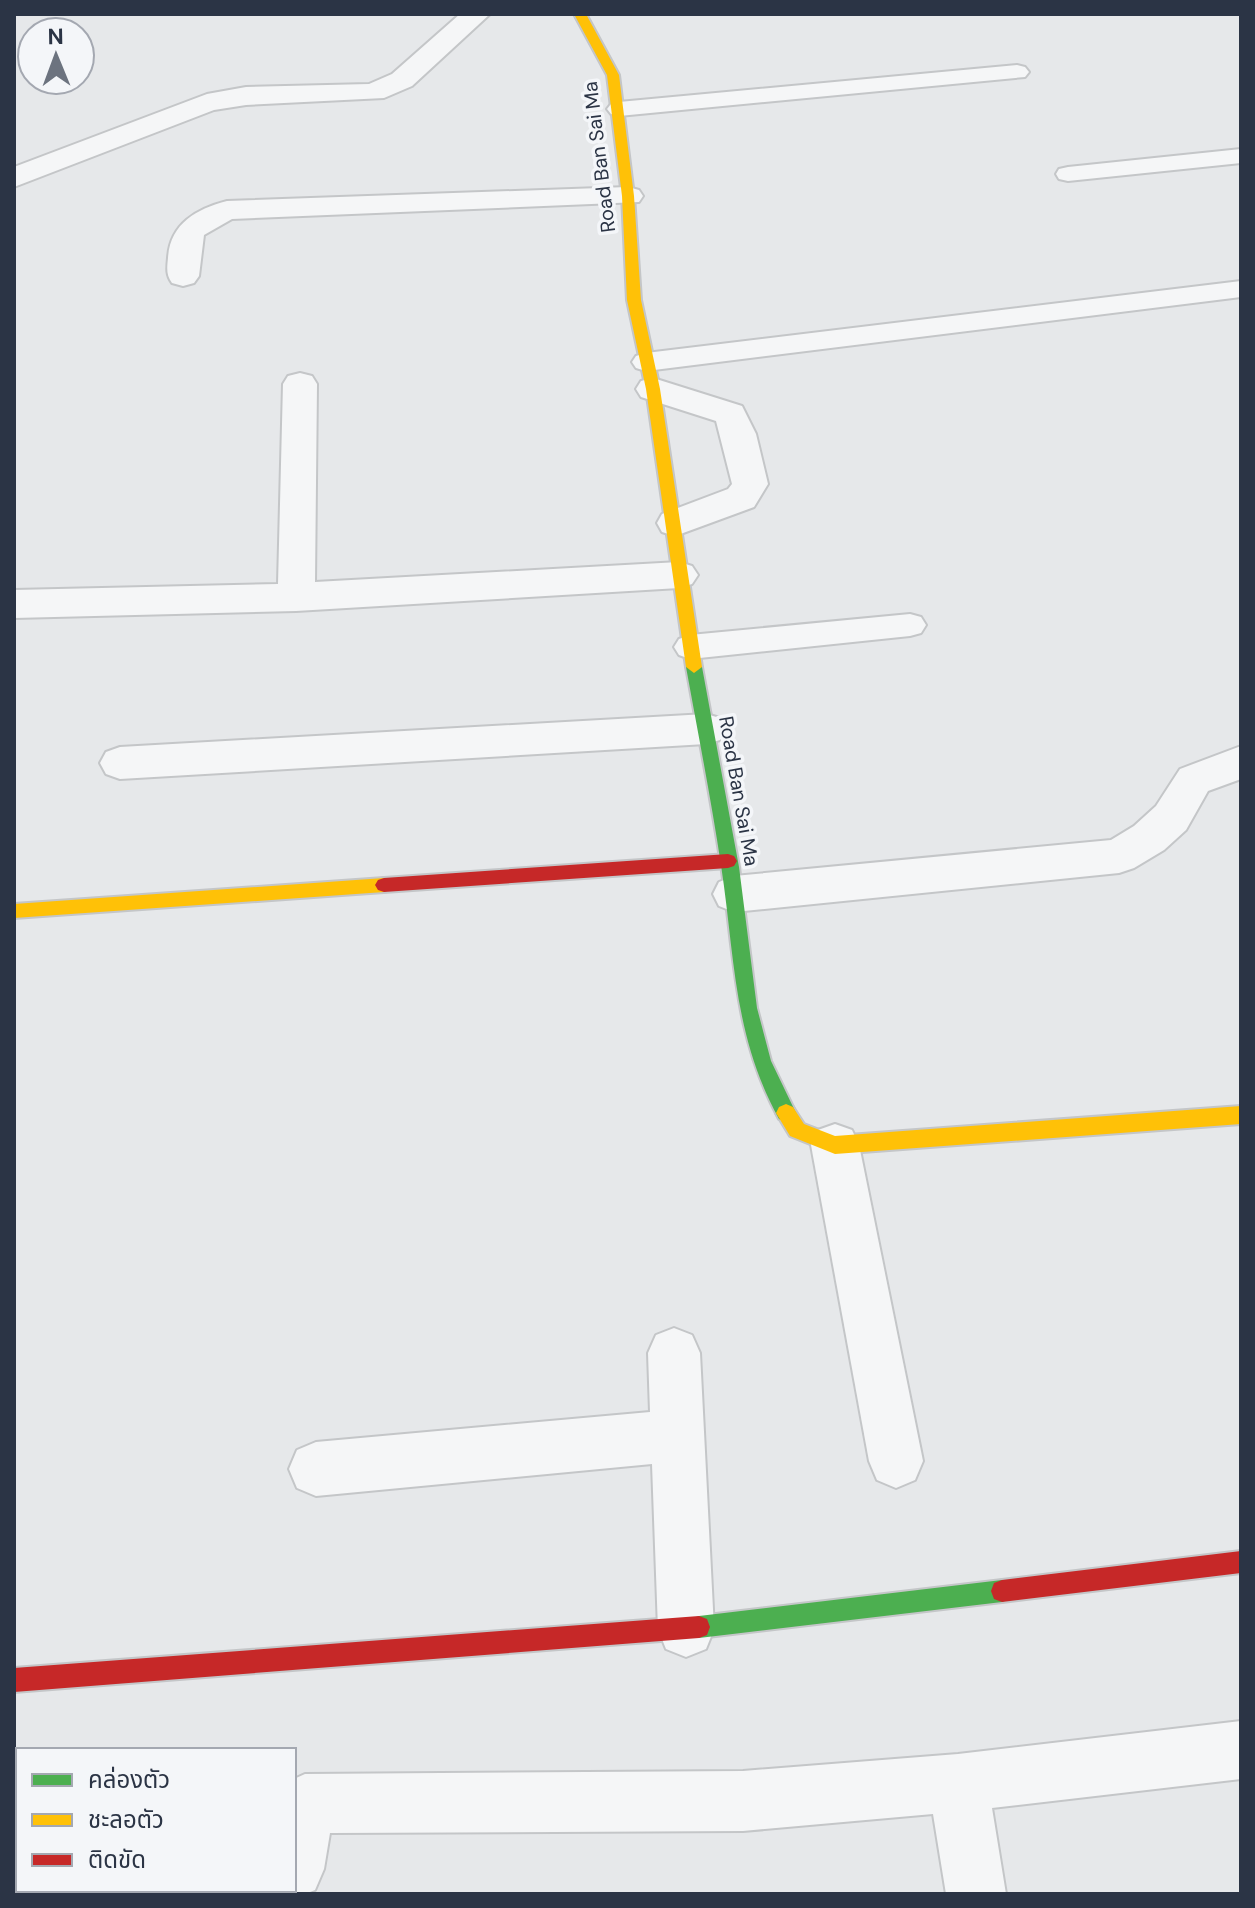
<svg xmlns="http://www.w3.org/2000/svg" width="1255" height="1908" viewBox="0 0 1255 1908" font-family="'DM Sans','Noto Sans Thai',sans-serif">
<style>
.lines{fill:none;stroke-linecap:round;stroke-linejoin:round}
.lane-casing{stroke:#c4c6c8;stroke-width:4}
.street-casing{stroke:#c4c6c8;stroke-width:4}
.fast-casing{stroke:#c4c6c8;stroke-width:4}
.slow-casing{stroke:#c4c6c8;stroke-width:4}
.jam-casing{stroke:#c4c6c8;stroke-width:4}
.lane{fill:#f5f6f7;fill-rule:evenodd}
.street{fill:#f5f6f7;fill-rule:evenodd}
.fast{fill:#4caf50;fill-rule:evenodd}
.slow{fill:#ffc107;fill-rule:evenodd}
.jam{fill:#c62828;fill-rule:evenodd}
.labels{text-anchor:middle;stroke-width:7;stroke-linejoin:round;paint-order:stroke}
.street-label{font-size:20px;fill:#2b3445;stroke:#f4f6f9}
</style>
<rect width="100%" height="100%" fill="#e6e8ea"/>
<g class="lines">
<g class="lane-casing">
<g id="lane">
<polygon points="1017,65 1025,67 1029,72 1025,77 619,116 611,114 607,109 611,104 619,102"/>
<polygon points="1241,149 1241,163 1068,181 1059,179 1056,174 1059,169 1068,167"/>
<polygon points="1241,281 1241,297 646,371 636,368 632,362 636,356 646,353"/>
<polygon points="910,614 921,617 926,625 921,633 910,636 690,659 679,655 674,647 679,639 690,635"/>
</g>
</g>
<g class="street-casing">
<g id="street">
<polygon points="460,14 490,14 412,86 384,98 246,105 214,110 14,187 14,167 207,94 246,87 369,84 392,74"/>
<path d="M628 187 639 190 643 196 639 202 232 219 204 235 199 276 194 283 183 286 172 283C166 275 167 268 168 258 170 224 196 209 227 201Z"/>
<polygon points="300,373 312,376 317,384 315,582 679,562 692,566 698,575 692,584 679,588 296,611 14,618 14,590 278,584 283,384 288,376"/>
<polygon points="653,378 742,406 756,434 768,484 754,507 675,536 662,532 657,523 662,514 728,489 732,484 716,421 641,397 636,389 641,381"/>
<polygon points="706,714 720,718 726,729 720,740 706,744 120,779 106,774 100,763 106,752 120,747"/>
<polygon points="1241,746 1241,779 1208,791 1186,830 1164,850 1134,868 1119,873 734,912 719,906 713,894 719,882 734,876 1111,840 1134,826 1156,806 1180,769"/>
<polygon points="835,1124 852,1130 859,1145 923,1461 915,1480 896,1488 877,1480 869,1461 811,1145 818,1130"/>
<polygon points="674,1328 692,1335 700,1353 714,1629 706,1649 686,1657 666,1649 658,1629 652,1464 316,1496 297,1488 289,1469 297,1450 316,1442 650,1412 648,1353 656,1335"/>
<path d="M1241 1721V1779L992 1808 1006 1894H946L933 1814 743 1831 330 1833 324 1869 315 1890C302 1896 286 1896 273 1890H294V1779L305 1774 743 1771 958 1754Z"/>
<rect x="14" y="1780" width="4" height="60"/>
<rect x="77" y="1890" width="60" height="4"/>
</g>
</g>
<g class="fast-casing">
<g id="fast">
<path d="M694 661 702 667 739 867 757 1008 771 1061 796 1113 793 1119 786 1122 779 1119C733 1035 735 957 721 865 711 799 698 733 686 667Z"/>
<polygon points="1002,1580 1010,1583 1013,1591 1010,1599 1002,1602 699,1638 691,1635 688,1627 691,1619 699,1616"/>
</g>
</g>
<g class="slow-casing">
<g id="slow">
<polygon points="574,14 586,14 619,75 634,196 641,300 660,389 702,667 694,673 686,667 646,389 627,300 622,196 607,75"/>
<polygon points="384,878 390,880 393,885 390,890 384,892 14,918 14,904"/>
<polygon points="786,1104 793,1107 804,1124 835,1136 1241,1106 1241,1124 835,1154 790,1136 776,1113 779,1107"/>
</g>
</g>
<g class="jam-casing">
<g id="jam">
<polygon points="728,854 734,856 737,861 734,866 728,868 384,892 378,890 375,885 378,880 384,878"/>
<polygon points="1241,1551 1241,1573 1002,1602 994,1599 991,1591 994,1583 1002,1580"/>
<polygon points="699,1616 707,1619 710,1627 707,1635 699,1638 14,1692 14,1668"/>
</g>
</g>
<use href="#lane" class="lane"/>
<use href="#street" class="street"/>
<use href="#fast" class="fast"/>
<use href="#slow" class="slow"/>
<use href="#jam" class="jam"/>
</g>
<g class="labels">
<g class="street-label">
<text transform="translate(599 157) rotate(-97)" y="7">Road Ban Sai Ma</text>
<text transform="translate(739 791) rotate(80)" y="7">Road Ban Sai Ma</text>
</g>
</g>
<rect width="1255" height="1908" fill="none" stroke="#2b3445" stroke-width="32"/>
<rect x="16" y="1748" width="280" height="144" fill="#f4f6f9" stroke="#a4a8b1" stroke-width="2"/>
<rect x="32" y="1774" width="40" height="12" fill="#4caf50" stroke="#a4a8b1" stroke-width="2"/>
<text x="88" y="1788" font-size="24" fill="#2b3445">คล่องตัว</text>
<rect x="32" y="1814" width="40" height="12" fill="#ffc107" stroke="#a4a8b1" stroke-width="2"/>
<text x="88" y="1828" font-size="24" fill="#2b3445">ชะลอตัว</text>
<rect x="32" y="1854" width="40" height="12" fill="#c62828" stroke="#a4a8b1" stroke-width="2"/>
<text x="88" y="1868" font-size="24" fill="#2b3445">ติดขัด</text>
<g transform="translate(56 56) rotate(359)"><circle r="38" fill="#f4f6f9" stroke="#a4a8b1" stroke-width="2"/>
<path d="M0-6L14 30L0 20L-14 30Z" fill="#6c737f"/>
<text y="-12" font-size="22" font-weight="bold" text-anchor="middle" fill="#2b3445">N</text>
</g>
</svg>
